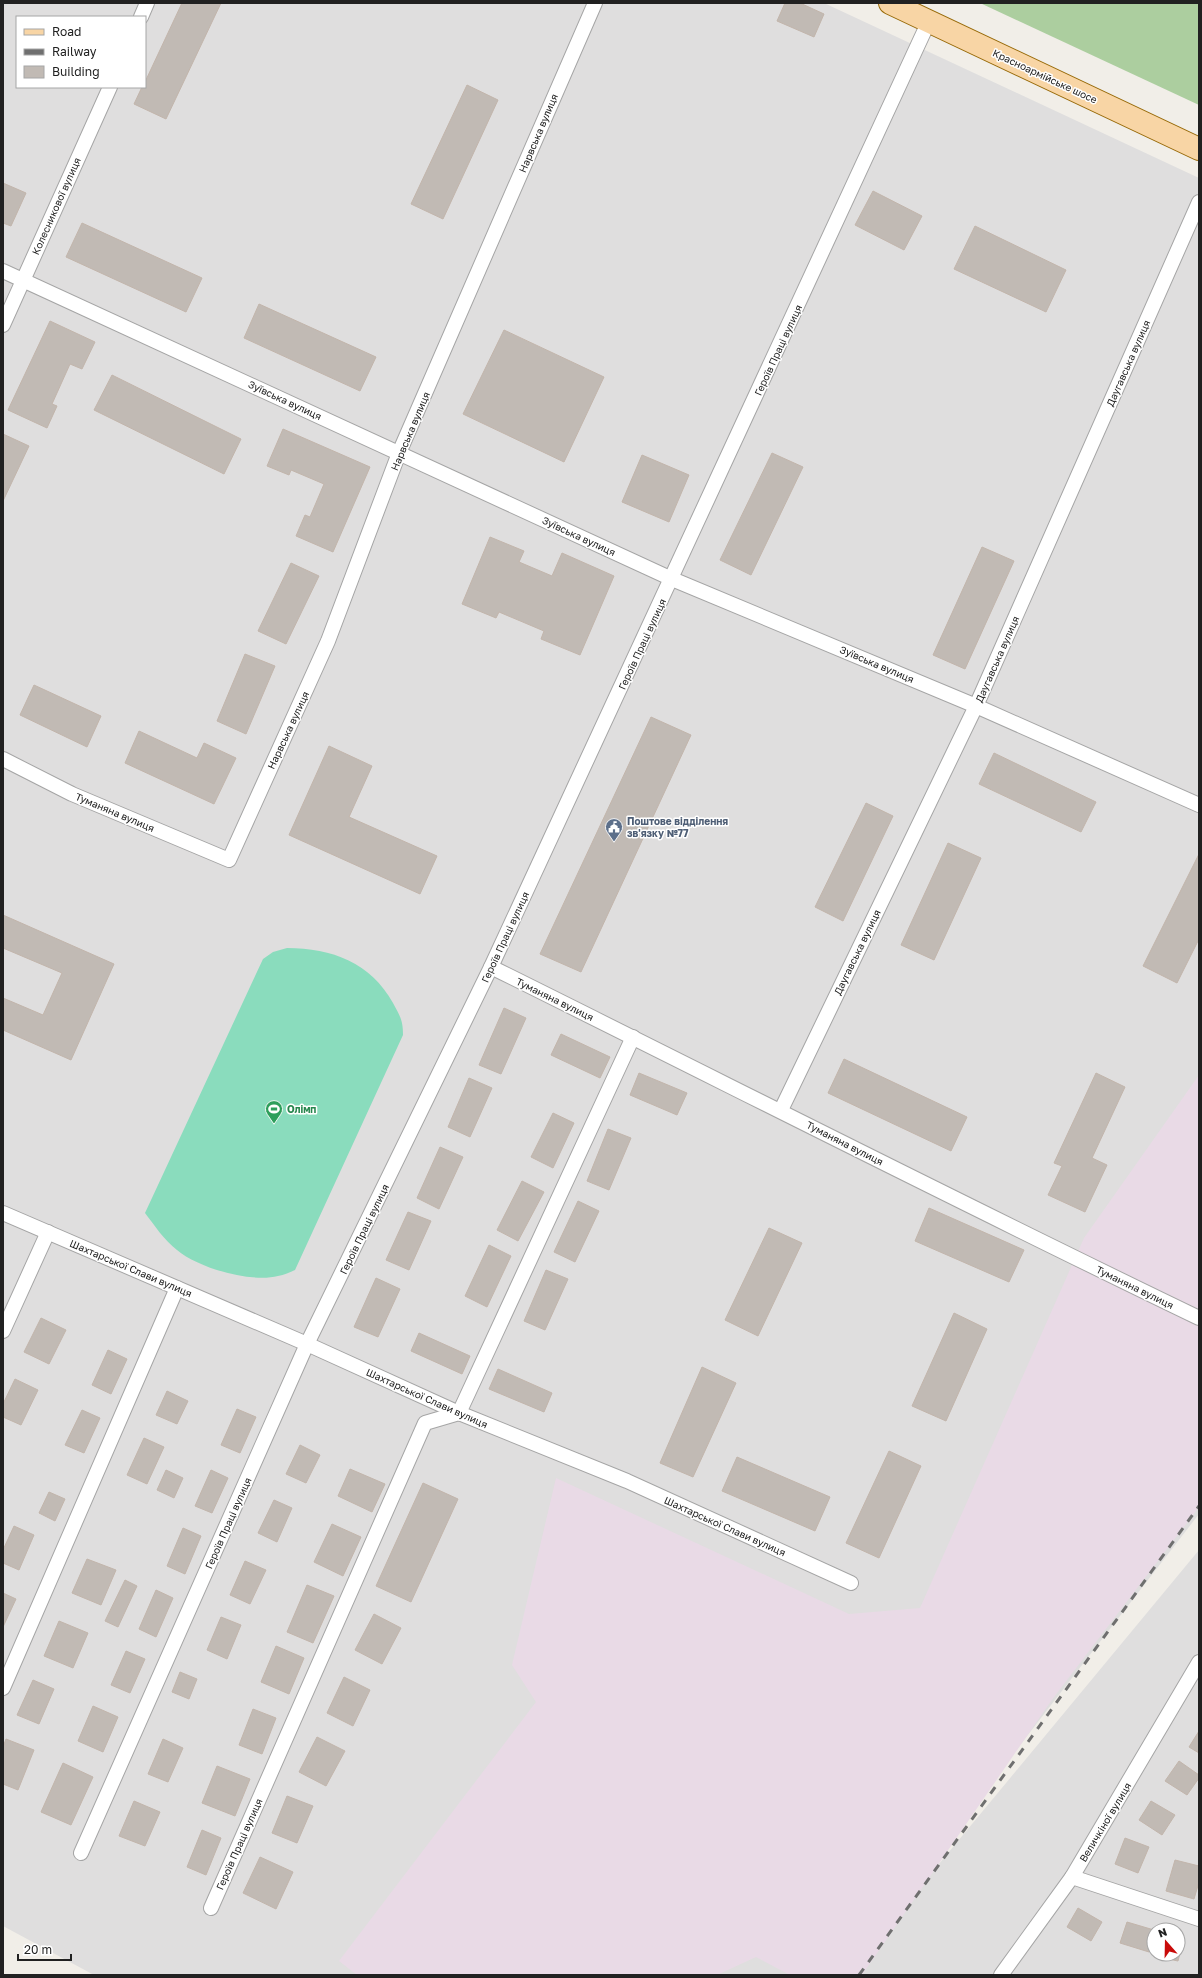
<svg xmlns="http://www.w3.org/2000/svg" width="1202" height="1978" viewBox="0 0 1202 1978" font-family="'Golos Text',sans-serif">
<style>
.residential{fill:#dfdede;fill-rule:evenodd}
.industrial{fill:#e9dae6}
.forest{fill:#acce9f}
.pitch{fill:#8adcbd}
.building{fill:#c1bab4;stroke:#c2b5ab}
.lines{fill:none;stroke-linecap:round;stroke-linejoin:round}
.minor-casing{stroke:#a5a5a5;stroke-width:16}
.primary-casing{stroke:#976907;stroke-width:24}
.minor{stroke:#fff;stroke-width:14}
.primary{stroke:#f8d5a5;stroke-width:22}
.rail{stroke:#6f6f6f;stroke-width:3;stroke-dasharray:8 8;stroke-linecap:butt}
.labels{text-anchor:middle;stroke-width:3;stroke-linejoin:round;paint-order:stroke}
.street-label{font-size:10px;fill:#212121;stroke:#fff}
.service-label{font-size:10px;font-weight:bold;fill:#4e5e75;stroke:#fff;text-anchor:start}
.leisure-label{font-size:10px;font-weight:bold;fill:#27864d;stroke:#fff;text-anchor:start}
</style>
<rect width="100%" height="100%" fill="#f1eee8"/>
<g class="residential">
<path d="M3 3H824L1199 178V1514L842 1975H94L3 1926ZM17 17H145V87H17Z"/>
<path d="M1199 1550V1975H847ZM1154 1930H1178V1954H1154Z"/>
</g>
<polygon class="industrial" points="1199,1075 1199,1507 1051,1701 862,1975 790,1975 756,1957 717,1975 357,1975 339,1961 536,1702 512,1665 556,1478 849,1614 920,1608 1084,1238"/>
<polygon class="forest" points="980,3 1199,3 1199,105"/>
<path class="pitch" d="M287 948C332 948 371 963 393 1003 400 1016 403 1020 403 1035L295 1270C290 1272 284 1275 278 1276 251 1283 198 1268 177 1250 164 1240 155 1226 145 1213L263 959 273 952Z"/>
<g class="building">
<polygon points="182,3 221,3 166,119 134,104 142,87 145,87 145,82"/>
<polygon points="785,3 800,3 824,14 814,37 777,21"/>
<polygon points="467,85 498,100 443,219 411,204"/>
<polygon points="3,183 26,193 11,226 3,223"/>
<polygon points="873,191 922,216 904,250 855,225"/>
<polygon points="82,223 202,278 186,312 66,257"/>
<polygon points="975,226 1066,270 1046,312 954,269"/>
<polygon points="259,304 376,357 360,391 244,338"/>
<polygon points="50,321 95,342 82,369 70,364 52,404 57,406 47,428 8,410"/>
<polygon points="504,330 604,377 564,462 463,414"/>
<polygon points="112,375 241,439 224,474 94,410"/>
<polygon points="283,429 370,467 333,552 296,536 305,515 310,517 324,484 291,470 289,475 267,466"/>
<polygon points="3,434 29,446 3,501"/>
<polygon points="772,453 803,467 751,575 720,560"/>
<polygon points="642,455 689,475 669,522 622,502"/>
<polygon points="490,537 524,551 519,562 552,576 562,553 614,576 580,655 541,639 544,631 499,612 496,618 462,604"/>
<polygon points="982,547 1014,561 965,669 933,655"/>
<polygon points="291,563 319,576 286,644 258,631"/>
<polygon points="245,654 275,666 246,734 217,721"/>
<polygon points="34,685 101,716 87,747 20,715"/>
<polygon points="651,717 691,735 581,972 540,954"/>
<polygon points="139,731 197,758 204,743 236,758 214,804 125,763"/>
<polygon points="329,746 372,766 349,817 437,856 420,894 289,835"/>
<polygon points="994,753 1096,802 1081,832 979,784"/>
<polygon points="866,803 893,816 843,921 815,907"/>
<polygon points="948,843 981,858 934,960 901,945"/>
<polygon points="1199,854 1199,939 1177,983 1143,966"/>
<polygon points="3,915 114,964 71,1060 3,1030 3,998 43,1015 62,973 3,948"/>
<polygon points="504,1008 526,1018 501,1074 479,1065"/>
<polygon points="561,1034 610,1057 600,1078 551,1055"/>
<polygon points="844,1059 967,1117 951,1151 828,1093"/>
<polygon points="639,1073 687,1093 677,1115 630,1095"/>
<polygon points="1096,1073 1125,1087 1092,1158 1107,1165 1085,1212 1048,1195 1062,1166 1054,1163"/>
<polygon points="469,1078 492,1088 470,1137 448,1127"/>
<polygon points="553,1113 574,1123 553,1168 531,1157"/>
<polygon points="608,1129 631,1138 609,1190 587,1181"/>
<polygon points="440,1147 463,1157 439,1209 417,1198"/>
<polygon points="522,1181 544,1192 518,1241 497,1230"/>
<polygon points="578,1201 599,1211 575,1262 554,1252"/>
<polygon points="929,1208 1024,1250 1009,1282 915,1241"/>
<polygon points="408,1212 431,1221 409,1270 386,1260"/>
<polygon points="769,1228 802,1243 758,1336 725,1320"/>
<polygon points="489,1245 511,1256 487,1307 465,1296"/>
<polygon points="546,1270 568,1279 545,1330 524,1321"/>
<polygon points="376,1278 400,1289 378,1337 354,1327"/>
<polygon points="954,1313 987,1329 946,1421 912,1406"/>
<polygon points="41,1318 66,1330 49,1364 24,1352"/>
<polygon points="419,1333 470,1356 462,1374 411,1351"/>
<polygon points="108,1350 127,1359 111,1394 92,1385"/>
<polygon points="702,1367 736,1383 693,1477 660,1463"/>
<polygon points="498,1369 552,1393 544,1412 489,1389"/>
<polygon points="15,1379 38,1390 21,1425 3,1417 3,1404"/>
<polygon points="167,1391 188,1401 177,1424 156,1415"/>
<polygon points="237,1409 256,1417 240,1453 221,1445"/>
<polygon points="82,1410 100,1418 84,1453 65,1445"/>
<polygon points="144,1438 164,1447 147,1484 127,1475"/>
<polygon points="300,1445 320,1455 306,1483 286,1474"/>
<polygon points="889,1451 921,1466 879,1558 846,1543"/>
<polygon points="737,1457 830,1497 815,1531 722,1491"/>
<polygon points="350,1469 385,1484 372,1512 338,1496"/>
<polygon points="166,1470 183,1478 174,1498 157,1490"/>
<polygon points="211,1470 228,1478 212,1513 195,1506"/>
<polygon points="423,1483 458,1499 411,1602 376,1586"/>
<polygon points="49,1492 65,1499 55,1521 39,1513"/>
<polygon points="274,1500 292,1508 277,1542 258,1533"/>
<polygon points="332,1524 361,1537 343,1576 314,1562"/>
<polygon points="14,1526 34,1535 19,1570 3,1563 3,1550"/>
<polygon points="183,1528 201,1536 185,1574 167,1566"/>
<polygon points="87,1559 116,1570 101,1605 72,1593"/>
<polygon points="245,1561 266,1570 250,1604 230,1595"/>
<polygon points="125,1580 137,1586 118,1627 105,1621"/>
<polygon points="307,1585 334,1596 313,1643 287,1632"/>
<polygon points="156,1590 173,1598 156,1637 139,1629"/>
<polygon points="3,1593 16,1599 3,1627"/>
<polygon points="374,1614 401,1628 382,1664 355,1650"/>
<polygon points="221,1617 241,1625 227,1659 207,1650"/>
<polygon points="59,1621 88,1633 73,1668 44,1656"/>
<polygon points="276,1646 304,1658 289,1694 261,1682"/>
<polygon points="126,1651 145,1659 130,1693 111,1685"/>
<polygon points="180,1672 197,1679 189,1699 172,1692"/>
<polygon points="344,1677 370,1690 353,1726 327,1713"/>
<polygon points="33,1680 54,1689 39,1724 17,1715"/>
<polygon points="93,1706 118,1717 103,1752 78,1741"/>
<polygon points="253,1709 276,1718 262,1754 239,1745"/>
<polygon points="1199,1731 1199,1753 1189,1747"/>
<polygon points="317,1737 345,1751 326,1786 299,1772"/>
<polygon points="6,1739 34,1750 18,1790 3,1784 3,1747"/>
<polygon points="163,1739 183,1748 168,1782 148,1774"/>
<polygon points="1179,1761 1199,1775 1199,1778 1187,1795 1165,1781"/>
<polygon points="63,1763 93,1777 71,1825 41,1812"/>
<polygon points="217,1766 250,1779 235,1816 202,1803"/>
<polygon points="287,1796 313,1806 297,1843 272,1833"/>
<polygon points="134,1801 160,1812 145,1846 119,1836"/>
<polygon points="1151,1801 1175,1815 1162,1835 1139,1820"/>
<polygon points="202,1830 221,1838 206,1875 187,1867"/>
<polygon points="1125,1838 1149,1847 1138,1873 1115,1864"/>
<polygon points="260,1857 293,1872 276,1909 243,1893"/>
<polygon points="1175,1860 1199,1866 1199,1882 1194,1899 1166,1891"/>
<polygon points="1078,1908 1102,1922 1091,1941 1067,1927"/>
<polygon points="1127,1922 1154,1930 1154,1937 1149,1952 1120,1943"/>
<polygon points="1178,1936 1184,1937 1178,1961 1159,1957 1160,1954 1178,1954"/>
</g>
<g class="lines">
<g class="minor-casing">
<g id="minor">
<polyline points="141,17 147,3"/>
<polyline points="3,271 672,579 976,706 1199,805"/>
<polyline points="3,325 110,87"/>
<polyline points="3,759 72,794 229,860 328,641 399,453 595,3"/>
<path d="M491 967C727 1084 962 1204 1199 1318"/>
<polyline points="781,1110 976,706 1199,202"/>
<polyline points="3,1213 307,1344 459,1413 627,1481 851,1583"/>
<polyline points="3,1331 48,1232"/>
<polyline points="3,1688 177,1288"/>
<polyline points="81,1853 307,1344 491,967 929,21"/>
<polyline points="1072,1877 1199,1919"/>
<polyline points="211,1908 425,1423 459,1413 633,1037"/>
<polyline points="1001,1975 1072,1877 1199,1662"/>
</g>
</g>
<g class="primary-casing">
<polyline id="primary" points="890,3 1199,149"/>
</g>
<use href="#minor" class="minor"/>
<use href="#primary" class="primary"/>
<polyline class="rail" points="859,1975 1199,1506"/>
</g>
<defs>
<g id="civic-pin" transform="scale(0.9)"><path d="M0 17L-7.5 6A9.5 9.5 0 1 1 7.5 6Z" fill="#5c6f8a" stroke="#fff"/><path d="M-.6-6.5H3V-4.5H.6V-3L4-1V1h2V6H-6V1h2V-1L-.6-3ZM-1.2 2.5V6h2.4V2.5Z" fill="#fff"/></g>
<g id="stadium-pin" transform="scale(0.9)"><path d="M0 17L-7.5 6A9.5 9.5 0 1 1 7.5 6Z" fill="#2e9e5b" stroke="#fff"/><path d="M0-5a6.5 5 0 1 0 0 10a6.5 5 0 1 0 0-10ZM-3.5-1.8h7v3.6h-7Z" fill="#fff"/></g>
</defs>
<g fill-rule="evenodd">
<use href="#civic-pin" x="614" y="827"/>
<use href="#stadium-pin" x="274" y="1109"/>
</g>
<g class="labels">
<g class="street-label">
<text transform="translate(1045 76) rotate(25)" y="4">Красноармійське шосе</text>
<text transform="translate(538 133) rotate(-67)" y="4">Нарвська вулиця</text>
<text transform="translate(56 206) rotate(-66)" y="4">Колесникової вулиця</text>
<text transform="translate(778 350) rotate(-65)" y="4">Героїв Праці вулиця</text>
<text transform="translate(1128 363) rotate(-66)" y="4">Даугавська вулиця</text>
<text transform="translate(285 400) rotate(25)" y="4">Зуївська вулиця</text>
<text transform="translate(410 431) rotate(-67)" y="4">Нарвська вулиця</text>
<text transform="translate(579 536) rotate(25)" y="4">Зуївська вулиця</text>
<text transform="translate(642 644) rotate(-65)" y="4">Героїв Праці вулиця</text>
<text transform="translate(997 659) rotate(-66)" y="4">Даугавська вулиця</text>
<text transform="translate(877 664) rotate(23)" y="4">Зуївська вулиця</text>
<text transform="translate(288 730) rotate(-65)" y="4">Нарвська вулиця</text>
<text transform="translate(115 812) rotate(23)" y="4">Туманяна вулиця</text>
<text transform="translate(505 937) rotate(-65)" y="4">Героїв Праці вулиця</text>
<text transform="translate(857 952) rotate(-64)" y="4">Даугавська вулиця</text>
<text transform="translate(555 999) rotate(26)" y="4">Туманяна вулиця</text>
<text transform="translate(845 1143) rotate(27)" y="4">Туманяна вулиця</text>
<text transform="translate(364 1229) rotate(-64)" y="4">Героїв Праці вулиця</text>
<text transform="translate(131 1268) rotate(23)" y="4">Шахтарської Слави вулиця</text>
<text transform="translate(1135 1287) rotate(26)" y="4">Туманяна вулиця</text>
<text transform="translate(427 1398) rotate(24)" y="4">Шахтарської Слави вулиця</text>
<text transform="translate(228 1523) rotate(-66)" y="4">Героїв Праці вулиця</text>
<text transform="translate(725 1526) rotate(24)" y="4">Шахтарської Слави вулиця</text>
<text transform="translate(1105 1822) rotate(-59)" y="4">Величкіної вулиця</text>
<text transform="translate(239 1844) rotate(-66)" y="4">Героїв Праці вулиця</text>
</g>
<g class="service-label">
<text x="627" y="825">Поштове відділення<tspan x="627" dy="12">зв'язку №77</tspan></text>
</g>
<g class="leisure-label">
<text x="287" y="1113">Олімп</text>
</g>
</g>
<rect width="1202" height="1978" fill="none" stroke="#212121" stroke-width="8"/>
<rect x="16" y="16" width="130" height="72" fill="#ffffff" stroke="#a6a6a6"/>
<rect x="24" y="29" width="20" height="6" fill="#f8d5a5" stroke="#a6a6a6"/>
<text x="52" y="36" font-size="12" fill="#212121">Road</text>
<rect x="24" y="49" width="20" height="6" fill="#6f6f6f" stroke="#a6a6a6"/>
<text x="52" y="56" font-size="12" fill="#212121">Railway</text>
<rect x="24" y="66" width="20" height="12" fill="#c1bab4" stroke="#a6a6a6"/>
<text x="52" y="76" font-size="12" fill="#212121">Building</text>
<g transform="translate(1166 1942) rotate(340)"><circle r="19" fill="#ffffff" stroke="#a6a6a6"/>
<path d="M0-3L7 15L0 10L-7 15Z" fill="#c90b09"/>
<text y="-6" font-size="11" font-weight="bold" text-anchor="middle" fill="#212121">N</text>
</g>
<path d="M18 1954v6h53v-6" fill="none" stroke="#212121" stroke-width="2"/>
<text x="24" y="1954" font-size="12" fill="#212121" stroke="#ffffff" stroke-width="3" paint-order="stroke">20 m</text>
</svg>
